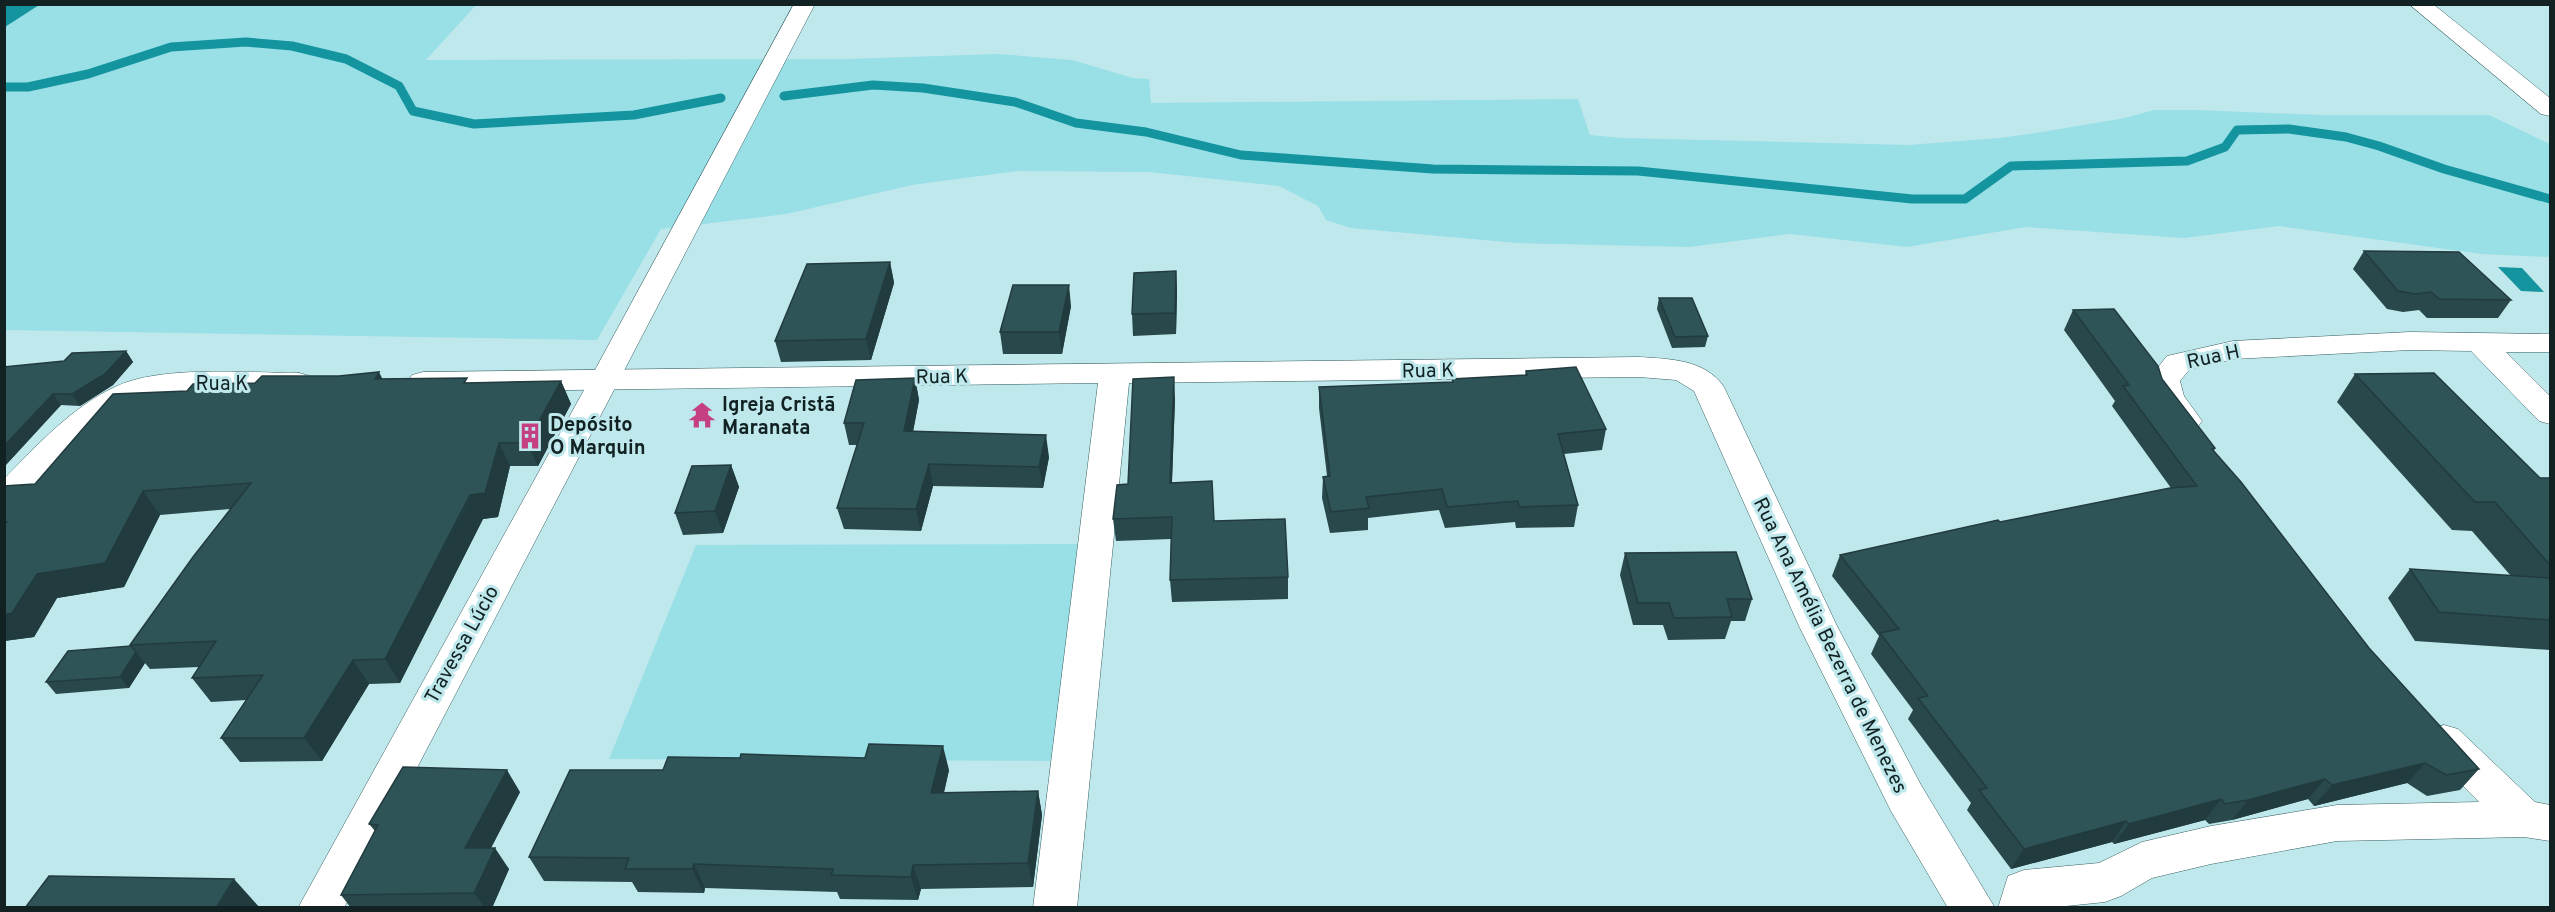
<svg xmlns="http://www.w3.org/2000/svg" width="2555" height="912" viewBox="0 0 2555 912" font-family="Overpass,sans-serif">
<style>
.green{fill:#98dfe6}
.water{fill:#13949e}
.lines{fill:none;stroke-linecap:round;stroke-linejoin:round}
.stream{stroke:#13949e;stroke-width:9}
.minor-casing{stroke:#3a6063;stroke-width:1}
.tertiary-casing{stroke:#3a6063;stroke-width:1}
.minor{fill:#fff;fill-rule:evenodd}
.tertiary{fill:#fff;fill-rule:evenodd}
.wall{fill:#28484c}
.shaded-wall{fill:#213b3e}
.building{fill:#2f5458;stroke:#213b3e;stroke-width:1.5}
.labels{text-anchor:middle;stroke-width:6;stroke-linejoin:round;paint-order:stroke}
.street-label{font-size:20px;fill:#122223;stroke:#bfe8ec}
.poi-label{font-size:20px;font-weight:bold;fill:#122223;stroke:#bfe8ec;text-anchor:start}
</style>
<rect width="100%" height="100%" fill="#bfe8ec"/>
<g class="green">
<polygon points="5,5 476,5 426,60 848,59 998,54 1072,60 1133,78 1149,79 1151,103 1578,99 1590,135 1622,138 1908,145 2000,138 2042,132 2125,118 2154,110 2195,110 2321,115 2489,115 2550,144 2550,257 2482,254 2279,226 2184,238 2026,227 1907,247 1790,234 1689,247 1517,243 1351,228 1326,220 1318,206 1279,186 1150,172 1017,171 912,185 786,214 661,229 597,340 5,330"/>
<polygon points="1088,544 1072,761 609,759 696,545"/>
</g>
<g class="water">
<polygon points="5,4 39,4 39,5 5,27"/>
<polygon points="2498,267 2522,268 2544,292 2521,291"/>
</g>
<g class="lines">
<g class="stream">
<polyline points="4,87 28,87 88,74 171,47 246,42 292,46 346,59 399,86 413,111 474,124 634,115 721,98"/>
<polyline points="784,96 873,85 923,88 1015,102 1076,123 1146,132 1241,155 1433,169 1638,171 1912,199 1965,199 2011,166 2187,161 2225,147 2237,130 2289,129 2346,137 2379,146 2444,169 2550,199"/>
</g>
<g class="minor-casing">
<g id="minor">
<polygon points="2409,4 2433,4 2550,98 2550,116 2541,114"/>
<path d="M2410 332 2550 334V352H2506L2550 396V424L2539 421 2471 351 2410 350 2233 359 2189 370 2180 381 2184 396 2202 421 2197 428C2168 436 2155 404 2148 380L2167 356 2233 341Z"/>
<path d="M1639 357C1669 359 1705 359 1724 387L1837 626 1921 785 1995 908H1948L1891 811 1799 626 1694 391 1676 380 1639 377 1129 383 1077 908H1033L1098 383 423 392 412 389 407 382 412 375 423 372Z"/>
<path d="M299 373 310 376 315 383 310 390 299 393H169L140 399 101 425 63 459 16 509 4 513V479C37 445 73 406 117 386 163 365 248 373 299 373Z"/>
<polygon points="2444,725 2458,729 2535,802 2550,805 2550,841 2524,837 2337,841 2211,864 2152,878 2121,896 2105,902 2047,908 1998,908 2008,876 2024,870 2099,863 2142,842 2211,826 2337,805 2479,802 2430,753 2424,741 2430,729"/>
</g>
</g>
<g class="tertiary-casing">
<polygon id="tertiary" points="794,4 815,4 344,908 298,908 589,381"/>
</g>
<use href="#minor" class="minor"/>
<use href="#tertiary" class="tertiary"/>
</g>
<g class="wall">
<polygon points="2364,251 2511,300 2498,318 2427,318 2419,310 2403,312 2387,309 2353,269"/>
<polygon points="890,262 894,283 871,360 781,362 775,341"/>
<polygon points="1176,271 1177,292 1176,334 1133,336 1132,314"/>
<polygon points="1659,298 1708,336 1705,347 1672,348 1657,309"/>
<polygon points="1071,306 1062,354 1003,354 1000,332"/>
<polygon points="2073,310 2162,379 2215,448 2214,451 2369,648 2479,769 2460,790 2427,796 2407,783 2314,806 2308,799 2232,820 2209,824 2205,820 2114,844 2112,842 2011,869 1967,810 1971,803 1908,719 1913,710 1871,654 1879,636 1832,576 1840,555 2171,488 2112,406 2115,401 2064,330"/>
<polygon points="126,351 133,362 113,385 80,406 61,405 4,467 64,361"/>
<polygon points="1526,371 1606,429 1602,450 1564,454 1578,505 1574,527 1516,528 1515,522 1445,528 1439,510 1368,518 1368,530 1330,533 1322,498 1323,477 1327,476 1319,408 1319,387 1452,382 1452,379 1525,375"/>
<polygon points="2355,374 2540,478 2550,478 2550,650 2415,641 2388,598 2410,569 2511,576 2472,531 2452,530 2337,402"/>
<polygon points="915,378 919,400 913,431 1049,457 1043,488 933,486 921,531 844,529 837,508 858,445 849,445 844,423"/>
<polygon points="382,379 469,383 561,381 571,404 538,466 510,466 498,517 483,519 400,683 369,684 322,761 240,762 221,738 246,700 211,702 192,678 199,667 150,669 145,663 129,688 56,694 46,682 131,646 130,645 230,509 160,515 124,587 57,598 34,637 4,641 4,486 35,484 187,391"/>
<polygon points="1175,399 1172,483 1214,521 1288,577 1288,599 1172,602 1170,580 1171,539 1116,541 1113,519"/>
<polygon points="731,465 739,487 723,533 683,535 675,513"/>
<polygon points="1625,553 1752,599 1745,621 1731,621 1725,639 1668,640 1663,625 1633,625 1620,575"/>
<polygon points="663,770 949,770 944,793 1038,791 1042,815 1033,887 921,889 918,900 840,899 837,892 705,888 704,893 638,892 632,882 544,881 529,857"/>
<polygon points="520,792 491,848 509,869 492,908 351,908 341,895 375,831 369,824"/>
</g>
<g class="shaded-wall">
<polygon points="890,262 894,283 871,360 866,339"/>
<polygon points="1176,271 1177,292 1176,334 1175,313"/>
<polygon points="1069,285 1071,306 1062,354 1059,332"/>
<polygon points="126,351 133,362 113,385 80,406 72,394"/>
<polygon points="379,372 391,396 375,379"/>
<polygon points="1174,377 1175,399 1171,505 1170,483"/>
<polygon points="915,378 919,400 909,453 904,431"/>
<polygon points="561,381 571,404 538,466 527,443"/>
<polygon points="53,394 61,405 4,467 4,446"/>
<polygon points="1046,435 1049,457 1043,488 1039,467"/>
<polygon points="499,443 510,466 498,517 483,519 400,683 385,659"/>
<polygon points="929,464 933,486 921,531 916,509"/>
<polygon points="731,465 739,487 723,533 715,511"/>
<polygon points="143,491 160,515 124,587 57,598 34,637 4,641 4,615 37,574"/>
<polygon points="136,652 145,663 129,688 120,677"/>
<polygon points="353,660 369,684 322,761 304,738"/>
<polygon points="943,746 949,770 938,817 931,793"/>
<polygon points="2425,763 2407,783 2314,806 2332,785"/>
<polygon points="507,770 520,792 480,869 465,848"/>
<polygon points="2325,779 2308,799 2232,820 2248,800"/>
<polygon points="1038,791 1042,815 1033,887 1028,863"/>
<polygon points="2221,799 2205,820 2114,844 2129,824"/>
<polygon points="2126,821 2112,842 2011,869 2024,849"/>
<polygon points="495,848 509,869 492,908 485,908 474,893"/>
<polygon points="694,864 705,888 704,893 692,869"/>
<polygon points="913,865 921,889 918,900 911,877"/>
<polygon points="234,879 260,908 216,908"/>
</g>
<g class="building">
<polygon points="2364,251 2459,252 2511,300 2439,299 2431,292 2415,294 2398,291"/>
<polygon points="890,262 866,339 775,341 807,264"/>
<polygon points="1176,271 1175,313 1132,314 1134,273"/>
<polygon points="1013,285 1069,285 1059,332 1000,332"/>
<polygon points="1659,298 1692,298 1708,336 1675,337"/>
<polygon points="2114,309 2158,366 2162,379 2215,448 2212,449 2241,482 2369,648 2479,769 2446,775 2425,763 2332,785 2325,779 2248,800 2225,804 2221,799 2129,824 2126,821 2024,849 1979,790 1987,788 1918,698 1928,696 1880,633 1899,629 1840,555 1998,520 2000,522 2170,488 2197,486 2123,386 2129,385 2073,310"/>
<polygon points="126,351 105,374 72,394 53,394 4,446 4,367 64,361 72,353"/>
<polygon points="1576,367 1606,429 1558,434 1578,505 1519,507 1518,501 1447,507 1442,489 1366,497 1369,508 1331,512 1323,477 1330,476 1319,387 1453,382 1452,379 1527,375 1526,371"/>
<polygon points="379,372 375,379 467,378 464,383 561,381 527,443 499,443 485,493 470,495 385,659 353,660 304,738 221,738 263,675 192,678 216,641 130,645 193,557 251,483 143,491 105,563 37,574 12,613 4,615 4,525 7,522 4,522 4,486 35,484 113,394 187,391 193,384 255,383 262,376 339,376"/>
<polygon points="2434,373 2540,478 2550,478 2550,565 2495,502 2475,502 2355,374"/>
<polygon points="1174,377 1170,483 1212,481 1214,521 1285,519 1288,577 1170,580 1172,517 1113,519 1117,485 1128,484 1133,379"/>
<polygon points="915,378 904,431 1046,435 1039,467 929,464 916,509 837,508 864,423 844,423 856,380"/>
<polygon points="731,465 715,511 675,513 692,466"/>
<polygon points="1736,552 1752,599 1727,599 1732,617 1674,618 1669,603 1638,603 1625,553"/>
<polygon points="2410,569 2550,578 2550,620 2439,612"/>
<polygon points="131,646 136,652 120,677 46,682 68,651"/>
<polygon points="869,744 943,746 931,793 1038,791 1028,863 913,865 911,877 831,875 833,869 694,864 692,869 625,869 629,858 529,857 570,770 663,770 668,757 740,758 741,754 865,758"/>
<polygon points="403,767 507,770 465,848 495,848 474,893 341,895 378,825 369,824"/>
<polygon points="49,876 234,879 216,908 25,908"/>
</g>
<defs>
<g id="temple-bare" transform="scale(2.07)"><path d="M0-6L5-2H3V0L6.5 2.5H4V6H1.5V3h-3V6H-4V2.5H-6.5L-3 0V-2H-5Z" fill="#c54083" stroke="#bfe8ec" stroke-width="2.5" paint-order="stroke"/></g>
<g id="building-bare" transform="scale(2.07)"><path d="M-4-6H4V6H1V3H-1V6H-4ZM-2.5-4.3h1.7v1.8h-1.7ZM.8-4.3h1.7v1.8H.8ZM-2.5-1h1.7V.8h-1.7ZM.8-1h1.7V.8H.8Z" fill="#c54083" stroke="#bfe8ec" stroke-width="2.5" paint-order="stroke"/></g>
</defs>
<g fill-rule="evenodd">
<use href="#temple-bare" x="702" y="415"/>
<use href="#building-bare" x="530" y="436"/>
</g>
<g class="labels">
<g class="street-label">
<text transform="translate(2213 356) rotate(-12)" y="7">Rua H</text>
<text transform="translate(1428 370) rotate(-1)" y="7">Rua K</text>
<text transform="translate(942 376) rotate(-1)" y="7">Rua K</text>
<text x="222" y="390">Rua K</text>
<text transform="translate(461 644) rotate(-61)" y="7">Travessa Lúcio</text>
<text transform="translate(1831 645) rotate(64)" y="7">Rua Ana Amélia Bezerra de Menezes</text>
</g>
<g class="poi-label">
<text x="722" y="411">Igreja Cristã<tspan x="722" dy="23">Maranata</tspan></text>
<text x="550" y="431">Depósito<tspan x="550" dy="23">O Marquin</tspan></text>
</g>
</g>
<rect width="2555" height="912" fill="none" stroke="#122223" stroke-width="12"/>
</svg>
